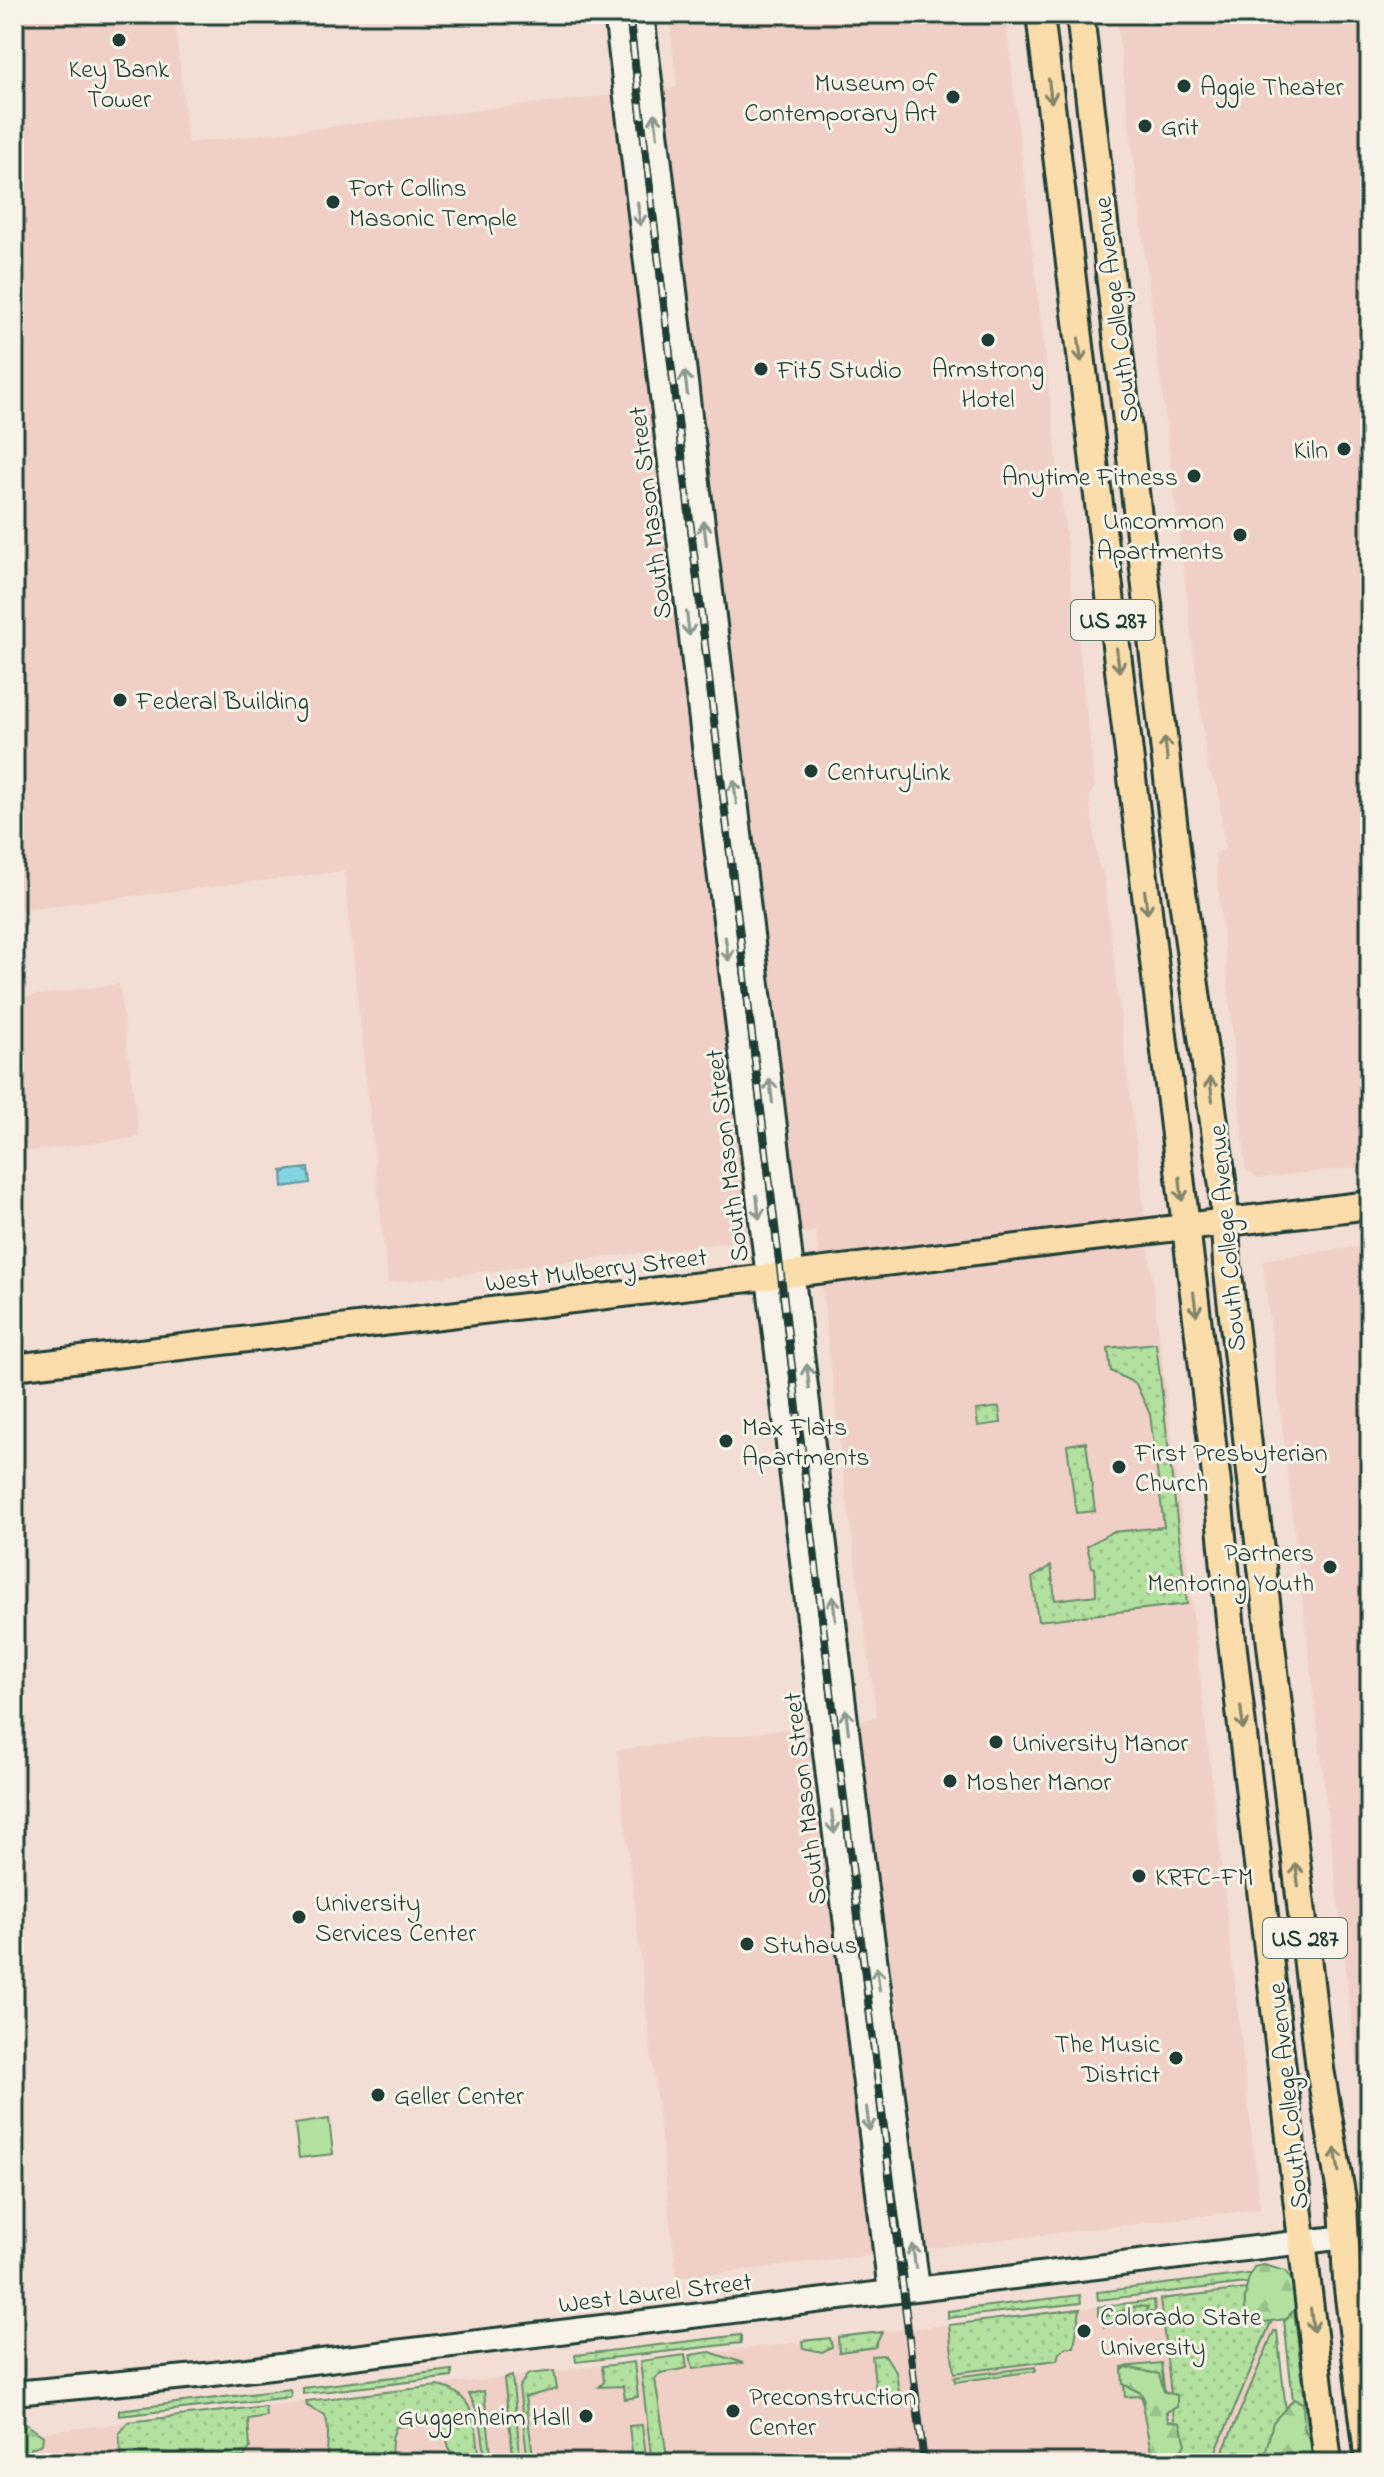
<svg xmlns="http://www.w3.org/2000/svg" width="1384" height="2477" viewBox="0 0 1384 2477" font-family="'Indie Flower',sans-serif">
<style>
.built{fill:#efcfc6}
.green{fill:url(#green-dots);stroke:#688e6a;stroke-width:2}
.forest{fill:url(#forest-firs);stroke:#688e6a;stroke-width:2}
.pitch{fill:#b2e09f;stroke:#688e6a;stroke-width:2}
.water{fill:url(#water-waves);stroke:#5c979c;stroke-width:2}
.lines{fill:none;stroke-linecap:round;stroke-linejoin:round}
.tertiary-casing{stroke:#1f3d34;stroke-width:26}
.secondary-casing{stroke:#1f3d34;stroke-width:28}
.primary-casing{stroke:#1f3d34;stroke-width:30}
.trunk-casing{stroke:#1f3d34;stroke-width:32}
.tertiary{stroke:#f7f3e8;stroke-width:20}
.secondary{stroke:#f7f3e8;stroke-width:22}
.primary{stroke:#fbddab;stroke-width:24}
.trunk{stroke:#fbddab;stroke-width:26}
.rail-casing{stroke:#1f3d34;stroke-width:8}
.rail{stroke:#f7f3e8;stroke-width:5;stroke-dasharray:15;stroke-linecap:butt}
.oneway{stroke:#82856a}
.oneway2{stroke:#8b988e}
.poi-dot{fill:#1f3d34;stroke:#f7f3e8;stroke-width:3}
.labels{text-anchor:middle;stroke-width:6;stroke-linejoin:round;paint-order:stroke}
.shield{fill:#f7f3e8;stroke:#60746a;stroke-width:2}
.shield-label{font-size:24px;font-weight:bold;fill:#1f3d34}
.poi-label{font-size:26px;fill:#1f3d34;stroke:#f7f3e8;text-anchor:start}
.street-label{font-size:26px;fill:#1f3d34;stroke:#f7f3e8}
</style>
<defs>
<pattern id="green-dots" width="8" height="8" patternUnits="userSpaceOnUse" patternTransform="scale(2)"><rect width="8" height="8" fill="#b2e09f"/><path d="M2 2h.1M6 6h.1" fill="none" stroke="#99c18a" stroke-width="1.8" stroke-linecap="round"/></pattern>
<pattern id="forest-firs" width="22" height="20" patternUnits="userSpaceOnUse" patternTransform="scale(2)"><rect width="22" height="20" fill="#b2e09f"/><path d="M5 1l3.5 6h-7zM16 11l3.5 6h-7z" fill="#99c18a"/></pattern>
<pattern id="water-waves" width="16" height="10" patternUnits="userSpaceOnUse" patternTransform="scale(2)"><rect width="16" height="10" fill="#84d3e1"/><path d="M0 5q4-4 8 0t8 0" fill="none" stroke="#6bacb7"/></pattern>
</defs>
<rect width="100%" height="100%" fill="#f2ded4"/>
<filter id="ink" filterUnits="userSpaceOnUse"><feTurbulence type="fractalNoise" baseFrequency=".0125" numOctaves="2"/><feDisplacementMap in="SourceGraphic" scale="16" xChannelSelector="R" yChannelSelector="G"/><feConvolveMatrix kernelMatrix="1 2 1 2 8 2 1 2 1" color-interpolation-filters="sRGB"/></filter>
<g filter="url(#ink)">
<g class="built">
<polygon points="14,14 174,14 188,143 677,88 669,14 1005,14 1095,787 1089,796 1098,864 1103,872 1192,1606 1260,2209 677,2278 617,1750 877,1718 842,1464 816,1232 388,1283 344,871 14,910"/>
<polygon points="1116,14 1370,14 1370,1166 1258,1178 1246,1170 1215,854 1225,848 1218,788 1208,770"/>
<polygon points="119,984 139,1137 14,1153 14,998"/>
<polygon points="1370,1245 1370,2174 1263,1263 1267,1259"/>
<polygon points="1272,2286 1292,2463 14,2463 14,2436"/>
</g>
<g class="green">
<polygon points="1156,1343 1187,1604 1038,1621 1032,1578 1051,1566 1055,1600 1096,1595 1095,1568 1092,1567 1087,1546 1112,1532 1164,1527 1150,1414 1136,1384 1111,1371 1108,1348"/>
<polygon points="999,1407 1001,1423 978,1426 976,1410"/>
<polygon points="1086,1442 1095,1511 1076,1513 1067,1445"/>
<polygon points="1272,2271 1273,2280 1098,2300 1097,2292"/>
<polygon points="1291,2284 1312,2463 1300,2463 1280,2285"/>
<polygon points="1271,2286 1274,2315 1211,2463 1179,2463 1160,2299"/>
<polygon points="1080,2295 1081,2303 948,2318 948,2311"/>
<polygon points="1154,2300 1155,2312 1098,2316 1098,2307"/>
<polygon points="1080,2309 1074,2347 1066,2347 1059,2353 1057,2360 954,2373 949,2325"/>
<polygon points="1274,2331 1277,2331 1292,2463 1218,2463"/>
<polygon points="882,2332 875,2347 839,2352 838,2337"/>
<polygon points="741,2335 741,2343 576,2362 575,2355"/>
<polygon points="830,2338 832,2347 822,2352 803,2348 802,2341"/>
<polygon points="710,2352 743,2363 693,2369 690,2355"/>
<polygon points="685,2355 687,2368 661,2373 655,2379 668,2463 652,2463 640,2361"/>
<polygon points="885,2355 896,2372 900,2399 877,2402 872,2356"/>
<polygon points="634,2362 638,2397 625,2399 623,2386 599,2387 604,2382 602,2366"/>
<polygon points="1161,2363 1173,2463 1152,2463 1154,2436 1141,2396 1125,2397 1122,2367"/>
<polygon points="1035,2367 1036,2371 955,2382 954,2377"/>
<polygon points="452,2370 452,2377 303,2394 303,2388"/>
<polygon points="554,2371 557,2389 525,2397 534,2463 528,2463 519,2387 528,2374"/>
<polygon points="512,2376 521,2463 514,2463 504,2379"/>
<path d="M438 2386C478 2393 476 2431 480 2463H453L442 2421 396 2427 392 2438 391 2463H327C326 2445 331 2432 325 2415L307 2406 306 2401Z"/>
<polygon points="290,2389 291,2397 119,2416 119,2410"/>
<polygon points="484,2391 492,2463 486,2463 480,2417 469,2394"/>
<polygon points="265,2406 266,2416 248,2419 250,2448 244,2457 220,2459 219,2463 122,2463 119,2434 128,2422"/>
<polygon points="642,2425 647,2463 619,2463 622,2457 632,2452 629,2426"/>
</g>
<g class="forest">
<path d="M1264 2265 1285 2271 1301 2292V2302L1286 2319 1263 2322 1246 2316C1243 2301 1246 2281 1254 2267Z"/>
<polygon points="1137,2306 1148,2307 1145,2316 1104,2327 1104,2317"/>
<polygon points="1126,2367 1159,2374 1164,2392 1177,2395 1177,2407 1166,2412 1168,2421 1180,2423 1186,2444 1172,2463 1153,2463 1143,2410 1145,2401 1141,2393 1123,2384 1122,2371"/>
<polygon points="1294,2399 1303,2403 1304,2428 1323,2463 1263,2463 1273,2422"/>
<polygon points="14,2424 26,2424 43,2436 42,2444 31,2448 24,2463 14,2463"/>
</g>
<polygon class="pitch" points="329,2119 333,2154 299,2158 295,2124"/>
<polygon class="water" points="308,1168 310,1183 283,1187 282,1171"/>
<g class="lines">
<g class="tertiary-casing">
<g id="tertiary">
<polyline points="615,14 889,2292"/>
<polyline points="643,14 867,1889 919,2288"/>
</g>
</g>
<g class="secondary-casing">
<polyline id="secondary" points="14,2393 197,2376 1345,2237"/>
</g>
<g class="primary-casing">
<polyline id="primary" points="14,1367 1185,1227"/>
</g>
<g class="trunk-casing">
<g id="trunk">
<polyline points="1040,14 1217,1484 1232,1641 1328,2463"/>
<polyline points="1080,14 1177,856 1223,1187 1227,1264 1320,2069 1343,2205 1347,2280 1369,2463"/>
<polyline points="1185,1227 1370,1205"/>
</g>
</g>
<use href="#tertiary" class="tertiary"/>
<use href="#secondary" class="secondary"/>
<use href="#primary" class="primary"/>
<use href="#trunk" class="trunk"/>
<g class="rail-casing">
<polyline id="rail" points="629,14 924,2463"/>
</g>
<use href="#rail" class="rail"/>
</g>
<defs><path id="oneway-shaft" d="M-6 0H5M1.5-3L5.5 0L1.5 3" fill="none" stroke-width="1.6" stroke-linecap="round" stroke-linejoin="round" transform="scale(2)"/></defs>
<g class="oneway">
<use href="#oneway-shaft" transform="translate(1050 91) rotate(83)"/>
<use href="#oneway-shaft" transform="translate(1080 350) rotate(83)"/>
<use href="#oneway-shaft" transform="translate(1118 660) rotate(83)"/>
<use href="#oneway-shaft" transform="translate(1166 749) rotate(-96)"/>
<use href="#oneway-shaft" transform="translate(1146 902) rotate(83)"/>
<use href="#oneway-shaft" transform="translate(1211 1089) rotate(-97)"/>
<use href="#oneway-shaft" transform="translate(1181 1189) rotate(84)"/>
<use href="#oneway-shaft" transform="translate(1195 1304) rotate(83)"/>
<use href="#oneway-shaft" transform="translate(1242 1718) rotate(83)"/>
<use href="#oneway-shaft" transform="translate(1297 1875) rotate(-97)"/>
<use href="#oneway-shaft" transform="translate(1337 2160) rotate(-99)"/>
<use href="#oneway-shaft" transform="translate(1312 2320) rotate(83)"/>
</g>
<g class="oneway2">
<use href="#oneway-shaft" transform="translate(656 125) rotate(-96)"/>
<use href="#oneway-shaft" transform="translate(639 214) rotate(83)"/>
<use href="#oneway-shaft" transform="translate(686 383) rotate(-97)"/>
<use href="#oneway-shaft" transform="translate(705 533) rotate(-97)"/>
<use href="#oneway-shaft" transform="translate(688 624) rotate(83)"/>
<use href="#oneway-shaft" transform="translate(735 792) rotate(-97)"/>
<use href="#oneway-shaft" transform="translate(727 949) rotate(82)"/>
<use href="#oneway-shaft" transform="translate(771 1091) rotate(-97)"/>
<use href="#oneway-shaft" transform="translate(758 1207) rotate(84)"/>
<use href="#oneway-shaft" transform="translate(808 1376) rotate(-96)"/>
<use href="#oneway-shaft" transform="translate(834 1608) rotate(-97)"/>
<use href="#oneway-shaft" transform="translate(847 1721) rotate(-97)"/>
<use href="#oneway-shaft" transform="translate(833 1822) rotate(83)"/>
<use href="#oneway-shaft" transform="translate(878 1979) rotate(-97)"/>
<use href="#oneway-shaft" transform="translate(868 2119) rotate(83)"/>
<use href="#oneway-shaft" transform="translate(914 2256) rotate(-98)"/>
</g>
</g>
<g class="poi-dot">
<circle cx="119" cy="40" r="8"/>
<circle cx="1184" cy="86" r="8"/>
<circle cx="953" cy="97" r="8"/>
<circle cx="1145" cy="126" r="8"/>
<circle cx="333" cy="202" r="8"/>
<circle cx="988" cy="340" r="8"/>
<circle cx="761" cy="369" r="8"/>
<circle cx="1344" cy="449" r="8"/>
<circle cx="1194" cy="476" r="8"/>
<circle cx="1240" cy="535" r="8"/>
<circle cx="120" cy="700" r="8"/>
<circle cx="811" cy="771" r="8"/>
<circle cx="726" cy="1441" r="8"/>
<circle cx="1119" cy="1467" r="8"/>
<circle cx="1330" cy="1567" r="8"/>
<circle cx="996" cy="1742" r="8"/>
<circle cx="950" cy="1781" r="8"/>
<circle cx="1139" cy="1876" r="8"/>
<circle cx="299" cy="1917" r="8"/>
<circle cx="747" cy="1944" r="8"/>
<circle cx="1176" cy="2058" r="8"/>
<circle cx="378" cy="2095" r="8"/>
<circle cx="1084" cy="2331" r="8"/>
<circle cx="733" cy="2411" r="8"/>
<circle cx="586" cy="2416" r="8"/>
</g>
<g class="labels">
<g class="shield">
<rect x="1071" y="600" width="84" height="40" rx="6"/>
<rect x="1263" y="1918" width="84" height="40" rx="6"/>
</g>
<g class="shield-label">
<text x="1113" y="628">US 287</text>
<text x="1305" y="1946">US 287</text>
</g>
<g class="poi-label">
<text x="119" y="77" text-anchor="middle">Key Bank<tspan x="119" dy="30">Tower</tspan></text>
<text x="937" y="91" text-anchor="end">Museum of<tspan x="937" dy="30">Contemporary Art</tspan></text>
<text x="1200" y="95">Aggie Theater</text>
<text x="1161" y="135">Grit</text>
<text x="349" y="196">Fort Collins<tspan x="349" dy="30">Masonic Temple</tspan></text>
<text x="988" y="377" text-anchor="middle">Armstrong<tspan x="988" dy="30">Hotel</tspan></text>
<text x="777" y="378">Fit5 Studio</text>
<text x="1328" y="458" text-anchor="end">Kiln</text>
<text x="1178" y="485" text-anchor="end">Anytime Fitness</text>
<text x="1224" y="529" text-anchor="end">Uncommon<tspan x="1224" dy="30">Apartments</tspan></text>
<text x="136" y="709">Federal Building</text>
<text x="827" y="780">CenturyLink</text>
<text x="742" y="1435">Max Flats<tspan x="742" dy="30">Apartments</tspan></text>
<text x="1135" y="1461">First Presbyterian<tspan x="1135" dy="30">Church</tspan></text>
<text x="1314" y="1561" text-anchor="end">Partners<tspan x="1314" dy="30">Mentoring Youth</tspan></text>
<text x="1012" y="1751">University Manor</text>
<text x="966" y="1790">Mosher Manor</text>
<text x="1155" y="1885">KRFC-FM</text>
<text x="315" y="1911">University<tspan x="315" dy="30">Services Center</tspan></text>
<text x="763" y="1953">Stuhaus</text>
<text x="1160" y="2052" text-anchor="end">The Music<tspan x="1160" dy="30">District</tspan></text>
<text x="394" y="2104">Geller Center</text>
<text x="1100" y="2325">Colorado State<tspan x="1100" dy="30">University</tspan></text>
<text x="749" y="2405">Preconstruction<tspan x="749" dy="30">Center</tspan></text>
<text x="570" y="2425" text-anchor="end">Guggenheim Hall</text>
</g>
<g class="street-label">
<text transform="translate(1115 310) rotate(-97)" y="9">South College Avenue</text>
<text transform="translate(649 513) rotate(-97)" y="9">South Mason Street</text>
<text transform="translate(726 1156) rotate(-97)" y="9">South Mason Street</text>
<text transform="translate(1226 1238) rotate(-95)" y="9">South College Avenue</text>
<text transform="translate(596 1269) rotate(-7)" y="9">West Mulberry Street</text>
<text transform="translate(804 1799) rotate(-97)" y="9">South Mason Street</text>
<text transform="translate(1287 2096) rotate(-96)" y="9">South College Avenue</text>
<text transform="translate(655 2292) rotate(-7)" y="9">West Laurel Street</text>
</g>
</g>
<rect width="1384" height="2477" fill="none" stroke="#f7f3e8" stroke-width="48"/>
<rect x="24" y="24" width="1336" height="2429" fill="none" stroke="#1f3d34" stroke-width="3" filter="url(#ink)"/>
</svg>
